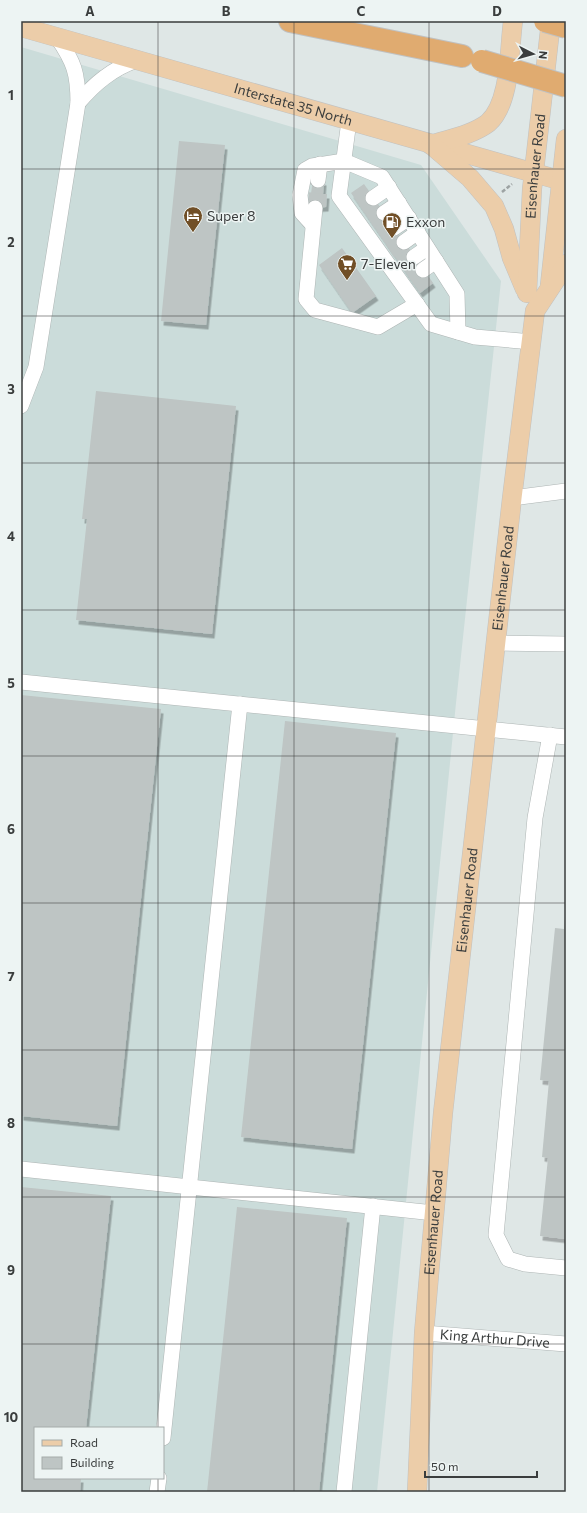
<svg xmlns="http://www.w3.org/2000/svg" width="587" height="1513" viewBox="0 0 587 1513" font-family="Commissioner,sans-serif">
<style>
.built{fill:#cbdcda;fill-rule:evenodd}
.building{fill:#bec5c4;filter:url(#shadow)}
.lines{fill:none;stroke-linecap:round;stroke-linejoin:round}
.minor-tunnel{stroke:#bec5c4;stroke-width:15;stroke-dasharray:15 8;stroke-linecap:butt}
.minor-casing{stroke:#aeb5b4;stroke-width:16}
.major-casing{stroke:#c0c1c1;stroke-width:20}
.highway-casing{stroke:#c0c1c1;stroke-width:24}
.path{stroke:#9da3a3;stroke-width:2.5;stroke-dasharray:4 2;stroke-linecap:butt}
.minor{stroke:#fff;stroke-width:15}
.major{stroke:#eccda9;stroke-width:19}
.highway{stroke:#e0ab70;stroke-width:22}
.highway-bridge-casing{stroke:#c0c1c1;stroke-width:24;stroke-linecap:butt}
.highway-bridge{stroke:#e0ab70;stroke-width:22}
.grid{fill:none;stroke:#3a3d3d;stroke-width:1;stroke-opacity:0.55}
.labels{text-anchor:middle;stroke-width:3;stroke-linejoin:round;paint-order:stroke}
.street-label{font-size:14px;fill:#3a3d3d;stroke:#edf4f3}
.poi-label{font-size:14px;fill:#3a3d3d;stroke:#edf4f3;text-anchor:start}
.neatline{fill:none;stroke:#3a3d3d;stroke-width:1.5}
.grid-label{font-size:13px;text-anchor:middle;font-weight:bold;fill:#3a3d3d}
</style>
<defs>
<filter id="shadow"><feDropShadow dx="2.5" dy="4.5" stdDeviation="0" flood-color="#0004"/></filter>
</defs>
<rect width="100%" height="100%" fill="#dfe7e6"/>
<path class="built" d="M21 47 421 165 501 281 456 703 377 1492H21ZM35 1428H163V1478H35Z"/>
<g class="building">
<polygon points="179,141 225,145 206,325 161,321"/>
<polygon points="313,179 324,181 323,194 327,194 326,207 309,208"/>
<polygon points="364,184 433,283 420,293 351,193"/>
<polygon points="342,248 376,296 352,313 319,265"/>
<polygon points="96,391 236,406 212,634 76,620 87,519 82,519"/>
<polygon points="21,695 161,709 117,1126 21,1116"/>
<polygon points="285,721 396,733 352,1149 241,1137"/>
<polygon points="565,916 566,916 566,1239 540,1236 548,1158 542,1157 549,1081 540,1080 555,928 564,929"/>
<polygon points="21,1187 111,1196 86,1428 35,1428 35,1478 81,1478 80,1492 21,1492"/>
<polygon points="237,1207 347,1218 319,1492 207,1492"/>
</g>
<g class="lines">
<g class="minor-tunnel">
<polyline points="360,206 373,198"/>
<polyline points="315,208 318,180"/>
<polyline points="370,221 384,213"/>
<polyline points="381,237 394,228"/>
<polyline points="390,251 404,242"/>
<polyline points="401,265 414,257"/>
<polyline points="410,279 423,270"/>
</g>
<g class="minor-casing">
<g id="minor">
<path d="M78 103C95 83 112 69 137 60"/>
<polyline points="349,121 339,196 431,324 475,337 532,342"/>
<polyline points="318,180 320,164"/>
<polyline points="373,198 389,187"/>
<polyline points="315,208 306,299 315,310 378,327 417,304"/>
<polyline points="384,213 399,203"/>
<polyline points="312,224 302,213 300,195 305,170 312,166 344,161 382,177 457,294 458,332"/>
<polyline points="394,228 409,218"/>
<polyline points="404,242 418,232"/>
<polyline points="414,257 427,248"/>
<polyline points="423,270 436,261"/>
<path d="M21 406 36 367 78 103C78 73 74 62 57 37"/>
<polyline points="512,498 566,491"/>
<polyline points="495,643 566,644"/>
<polyline points="21,682 566,737"/>
<polyline points="550,735 535,818 496,1235 508,1259 525,1264 566,1268"/>
<polyline points="21,1169 434,1213"/>
<path id="s1" d="M424 1333 566 1344"/>
<polyline points="163,1438 240,704"/>
<polyline points="157,1492 159,1478"/>
<polyline points="344,1492 373,1206"/>
</g>
</g>
<g class="major-casing">
<g id="major">
<path id="s2" d="M21 27 566 182"/>
<path d="M431 145C449 139 472 135 488 123 511 103 509 50 513 21"/>
<polyline points="435,148 470,178 494,206 504,229 512,258 525,289"/>
<polyline points="550,285 566,139"/>
<path id="s3" d="M527 293 532 189 551 21"/>
<path id="s4" d="M417 1492 424 1333 443 1113 512 498 535 311 566 264"/>
</g>
</g>
<g class="highway-casing">
<polyline id="highway" points="290,21 462,56"/>
</g>
<polyline class="path" points="502,192 512,184"/>
<use href="#minor" class="minor"/>
<use href="#major" class="major"/>
<use href="#highway" class="highway"/>
<g class="highway-bridge-casing">
<g id="highway-bridge">
<polyline points="545,21 566,27"/>
<polyline points="482,61 566,86"/>
</g>
</g>
<use href="#highway-bridge" class="highway-bridge"/>
</g>
<path class="grid" d="M158 21V1428M294 21V1492M429 21V1492M21 169H566M21 316H566M21 463H566M21 610H566M21 756H566M21 903H566M21 1050H566M21 1197H566M21 1344H566M158 1478V1492"/>
<defs>
<g id="hotel-pin" transform="scale(1)"><path d="M0 17L-7.5 6A9.5 9.5 0 1 1 7.5 6Z" fill="#714f27" stroke="#edf4f3"/><path d="M-6-4.5h1.5V1H6V5H4.5V3h-9V5H-6ZM-4 0a1.8 1.8 0 1 1 3.6 0ZM.5 0V-2.5h3Q6-2.5 6 0Z" fill="#fff"/></g>
<g id="fuel-pin" transform="scale(1)"><path d="M0 17L-7.5 6A9.5 9.5 0 1 1 7.5 6Z" fill="#714f27" stroke="#edf4f3"/><path d="M-5.5-6h7V0h2V4h1.3V-2.5L3-4.5l.8-.8L6-3V5H2.5V1h-1V6h-7ZM-4.2-4.7v3.2H.2V-4.7Z" fill="#fff"/></g>
<g id="supermarket-pin" transform="scale(1)"><path d="M0 17L-7.5 6A9.5 9.5 0 1 1 7.5 6Z" fill="#714f27" stroke="#edf4f3"/><path d="M-6-5.5h2.5l.6 2H6L4.5 2H-2.5L-4.4-4H-6ZM-1.5 3.2a1.3 1.3 0 1 0 .1 0ZM3 3.2a1.3 1.3 0 1 0 .1 0Z" fill="#fff"/></g>
</defs>
<g fill-rule="evenodd">
<use href="#hotel-pin" x="193" y="216"/>
<use href="#fuel-pin" x="392" y="222"/>
<use href="#supermarket-pin" x="347" y="264"/>
</g>
<g class="labels">
<g class="street-label">
<text dy="5" stroke="none"><textPath href="#s2" startOffset="283">Interstate 35 North</textPath></text>
<text dy="5" stroke="none"><textPath href="#s3" startOffset="127">Eisenhauer Road</textPath></text>
<text dy="5" stroke="none"><textPath href="#s4" startOffset="918">Eisenhauer Road</textPath></text>
<text dy="5" stroke="none"><textPath href="#s4" startOffset="594">Eisenhauer Road</textPath></text>
<text dy="5" stroke="none"><textPath href="#s4" startOffset="270">Eisenhauer Road</textPath></text>
<text dy="5" stroke="none"><textPath href="#s1" startOffset="71">King Arthur Drive</textPath></text>
</g>
<g class="poi-label">
<text x="207" y="221">Super 8</text>
<text x="406" y="227">Exxon</text>
<text x="361" y="269">7-Eleven</text>
</g>
</g>
<rect width="587" height="1513" fill="none" stroke="#edf4f3" stroke-width="44"/>
<rect x="34" y="1427" width="130" height="52" fill="#edf4f3" stroke="#a5abaa"/>
<rect x="42" y="1440" width="20" height="6" fill="#eccda9" stroke="#a5abaa"/>
<text x="70" y="1447" font-size="12" fill="#3a3d3d">Road</text>
<rect x="42" y="1457" width="20" height="12" fill="#bec5c4" stroke="#a5abaa"/>
<text x="70" y="1467" font-size="12" fill="#3a3d3d">Building</text>
<g transform="translate(533 54) rotate(96)" stroke="#edf4f3" stroke-width="3" paint-order="stroke">
<path d="M0-3L7 15L0 10L-7 15Z" fill="#3a3d3d"/>
<text y="-6" font-size="11" font-weight="bold" text-anchor="middle" fill="#3a3d3d">N</text>
</g>
<path d="M425 1471v6h112v-6" fill="none" stroke="#3a3d3d" stroke-width="2"/>
<text x="431" y="1471" font-size="12" fill="#3a3d3d" stroke="#edf4f3" stroke-width="3" paint-order="stroke">50 m</text>
<rect x="22" y="22" width="543" height="1469" class="neatline"/>
<g class="grid-label">
<text x="90" y="16">A</text>
<text x="226" y="16">B</text>
<text x="361" y="16">C</text>
<text x="497" y="16">D</text>
<text x="11" y="100">1</text>
<text x="11" y="247">2</text>
<text x="11" y="394">3</text>
<text x="11" y="541">4</text>
<text x="11" y="688">5</text>
<text x="11" y="834">6</text>
<text x="11" y="981">7</text>
<text x="11" y="1128">8</text>
<text x="11" y="1275">9</text>
<text x="11" y="1422">10</text>
</g>
</svg>
